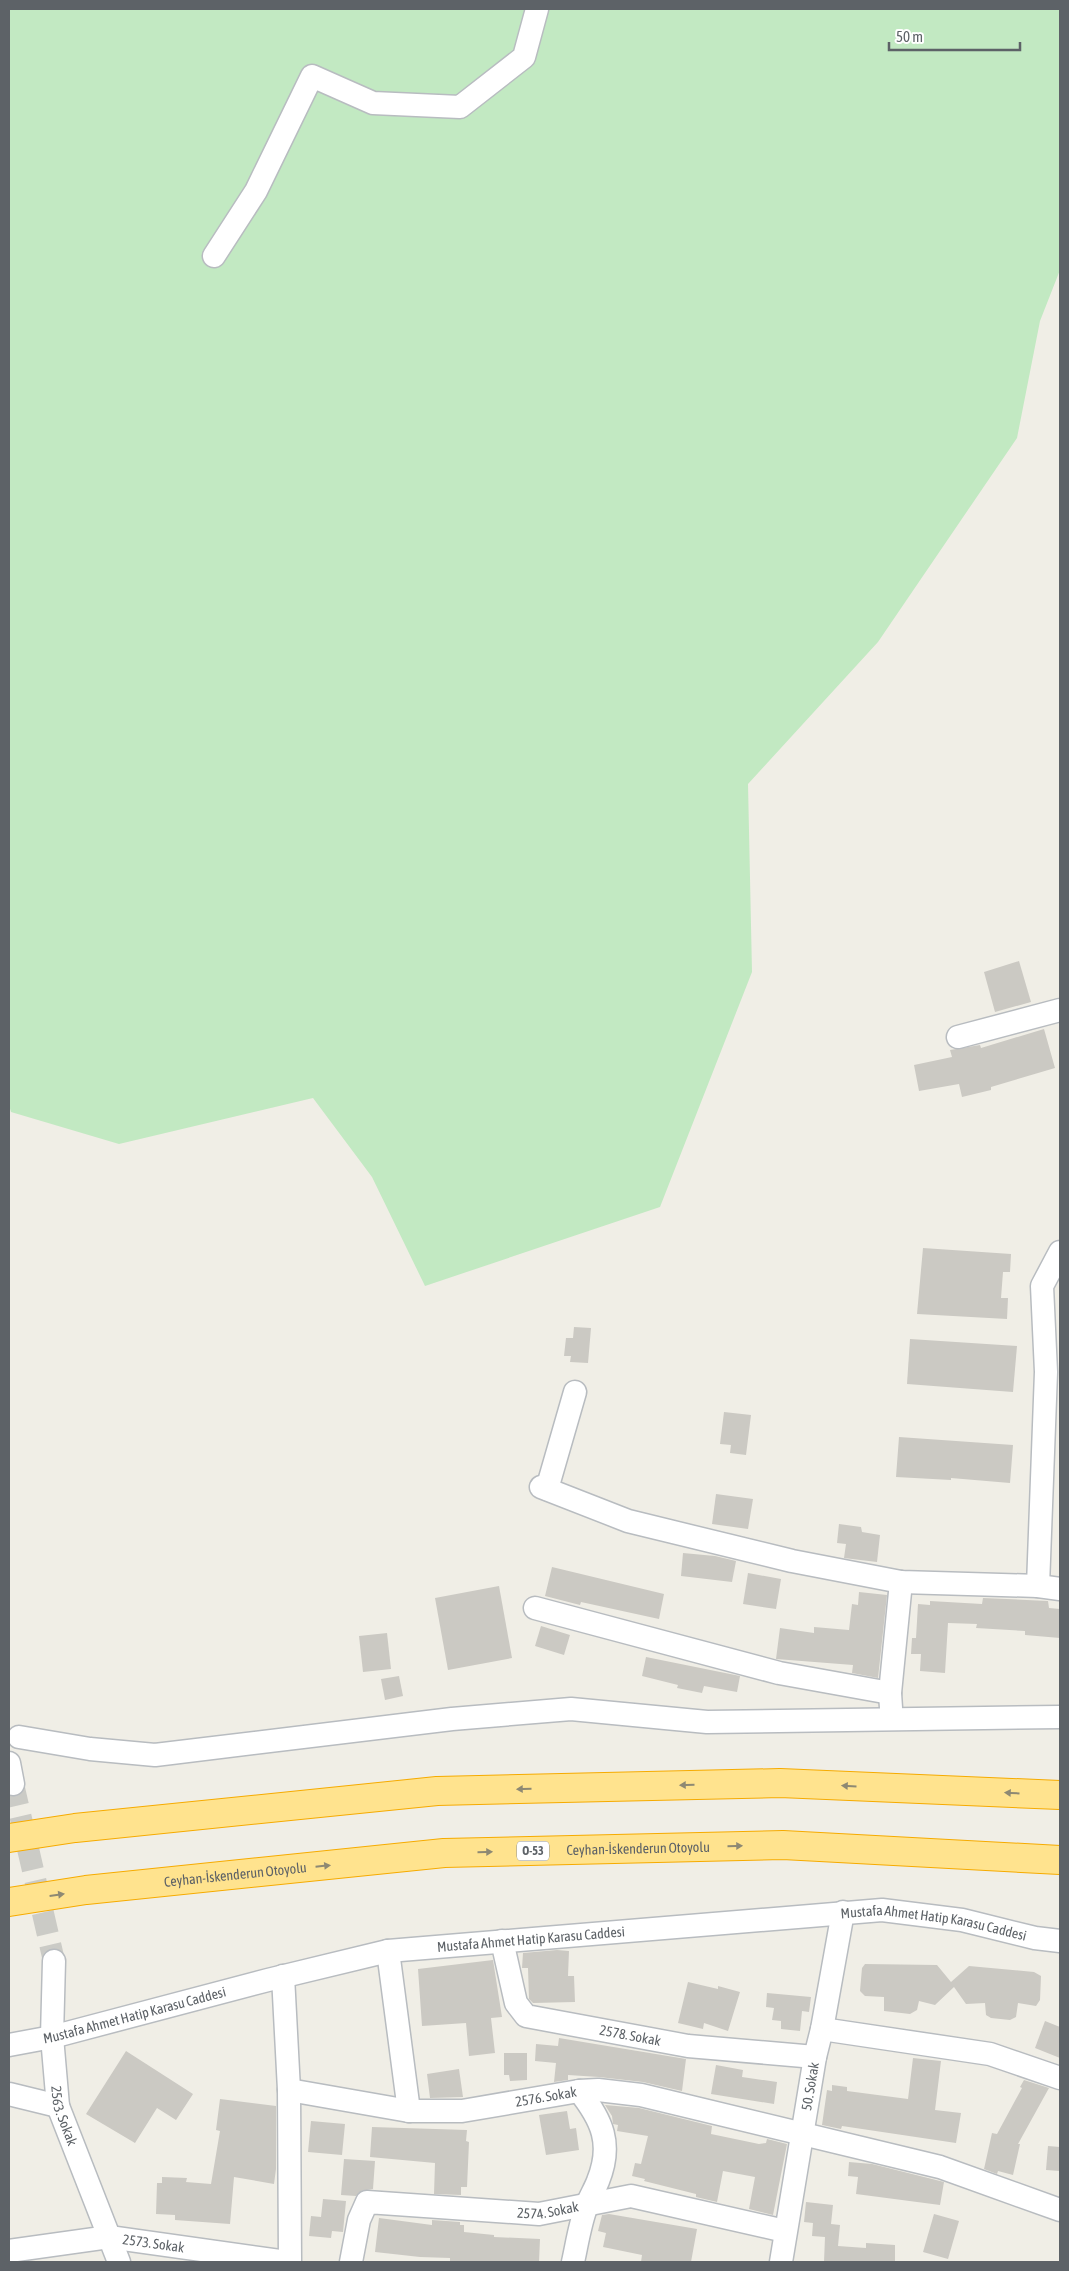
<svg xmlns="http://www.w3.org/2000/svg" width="1069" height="2271" viewBox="0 0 1069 2271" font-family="'Asap Condensed',sans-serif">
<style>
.green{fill:#c2e9c2}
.building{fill:#cbc9c3}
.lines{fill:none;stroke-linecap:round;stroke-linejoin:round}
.minor-tunnel{stroke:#cbcbc6;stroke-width:22;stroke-dasharray:22 11;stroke-linecap:butt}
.minor-casing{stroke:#b8bcc0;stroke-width:25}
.highway-casing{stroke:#f6ab00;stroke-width:30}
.minor{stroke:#fff;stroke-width:22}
.highway{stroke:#ffe38e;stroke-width:28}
.oneway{fill:#8e8973}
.labels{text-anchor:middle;stroke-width:4;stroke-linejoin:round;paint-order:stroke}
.shield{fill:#fff;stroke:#8e9195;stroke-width:1}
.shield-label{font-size:12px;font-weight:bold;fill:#5d6267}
.street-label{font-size:14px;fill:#5d6267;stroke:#fff}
</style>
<rect width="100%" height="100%" fill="#f0eee6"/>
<polygon class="green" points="9,9 1060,9 1060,270 1040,321 1017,438 878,642 748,784 752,972 660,1207 425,1286 372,1177 313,1098 119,1144 11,1112 9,1105"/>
<g class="building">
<polygon points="1019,961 1031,1002 995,1012 984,972"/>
<polygon points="1044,1029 1055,1068 991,1087 991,1090 962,1097 959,1084 919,1091 914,1065 952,1057 950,1050 980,1045 981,1048"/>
<polygon points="923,1248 1011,1254 1010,1272 1003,1272 1001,1298 1008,1298 1007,1319 917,1314"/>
<polygon points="574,1327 591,1328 588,1363 570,1362 571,1356 564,1356 566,1338 573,1338"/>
<polygon points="910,1339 1017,1346 1013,1392 907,1384"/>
<polygon points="724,1412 751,1415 746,1455 730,1453 731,1445 720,1444"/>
<polygon points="899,1437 1013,1445 1010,1483 951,1478 951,1480 896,1477"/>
<polygon points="716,1494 753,1499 748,1529 712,1524"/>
<polygon points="839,1524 861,1527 862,1532 880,1535 877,1562 844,1558 846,1544 837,1543"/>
<polygon points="683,1553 715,1556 736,1561 732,1582 681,1576"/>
<polygon points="552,1567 664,1594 659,1619 581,1602 580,1605 545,1596"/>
<polygon points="748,1573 781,1579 776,1609 743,1604"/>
<polygon points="499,1586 512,1658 448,1670 435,1598"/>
<polygon points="859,1592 887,1595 878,1678 852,1673 853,1665 776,1659 780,1628 814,1633 814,1627 849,1630 852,1604 858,1605"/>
<polygon points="983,1598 1048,1601 1049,1608 1060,1609 1060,1638 1025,1635 1025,1631 976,1628 977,1624 948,1623 945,1673 920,1671 921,1654 911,1654 912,1638 916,1638 918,1604 930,1605 930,1601 982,1604"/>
<polygon points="541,1626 570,1635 564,1655 535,1646"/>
<polygon points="387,1633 391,1669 363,1672 359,1636"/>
<polygon points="646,1657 740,1676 737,1692 704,1686 702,1693 677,1688 678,1685 642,1676"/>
<polygon points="399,1676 403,1696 385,1700 381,1679"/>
<polygon points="557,1950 569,1951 568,1976 574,1976 575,2002 533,2003 529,1999 528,1968 522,1968 523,1953"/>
<polygon points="493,1960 502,2017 491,2018 495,2053 469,2056 466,2023 422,2026 418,1969"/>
<polygon points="865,1964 937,1965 951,1982 969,1966 1034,1972 1041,1976 1040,2000 1036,2006 1018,2003 1016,2017 1010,2020 991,2018 986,2015 985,2003 966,2004 954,1987 935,2005 919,2001 917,2010 910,2014 884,2011 884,1997 865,1996 860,1991 862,1968"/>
<polygon points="688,1982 718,1989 718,1986 740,1992 728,2031 704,2023 703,2029 678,2023"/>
<polygon points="767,1993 811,1997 809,2012 802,2011 800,2031 781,2029 781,2021 772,2020 774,2008 766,2007"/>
<polygon points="1045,2021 1060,2027 1060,2058 1035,2048"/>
<polygon points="559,2038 686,2059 682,2091 643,2082 599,2077 568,2075 568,2080 554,2082 556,2063 535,2061 536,2044 558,2046"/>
<polygon points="126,2051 193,2094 176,2120 157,2108 135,2143 86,2114"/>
<polygon points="504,2053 527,2053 527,2080 510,2081 509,2075 504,2075"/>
<polygon points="913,2058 941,2061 935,2110 961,2113 956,2143 842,2126 841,2129 822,2125 827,2090 832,2091 832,2085 847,2087 847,2091 908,2099"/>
<polygon points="716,2065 743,2070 742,2077 777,2082 774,2104 711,2094"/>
<polygon points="459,2069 463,2097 430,2098 427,2074"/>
<polygon points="1024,2080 1049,2088 1018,2144 1020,2144 1013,2175 998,2171 997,2174 984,2169 992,2133 997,2134 1022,2088 1020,2087"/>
<polygon points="220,2099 276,2106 276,2169 274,2184 234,2177 230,2224 175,2220 175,2215 156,2214 157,2183 162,2183 162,2177 187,2178 186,2182 211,2184 220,2131 216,2130"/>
<polygon points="605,2105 639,2108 712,2126 711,2134 759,2144 766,2143 767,2139 787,2144 773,2215 749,2209 755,2177 723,2171 717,2202 696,2197 696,2194 644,2181 645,2179 632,2176 635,2163 641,2164 648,2136 617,2131 618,2125 613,2124 612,2116"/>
<polygon points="567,2111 570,2129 576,2128 579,2150 546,2155 539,2115"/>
<polygon points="311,2121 345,2124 342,2155 308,2152"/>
<polygon points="372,2127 467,2130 466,2141 469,2142 467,2187 461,2187 461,2195 434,2194 435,2163 370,2157"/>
<polygon points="1048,2146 1060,2147 1060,2171 1046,2170"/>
<polygon points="344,2159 375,2161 373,2189 361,2191 356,2196 341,2195"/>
<polygon points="849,2162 872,2164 944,2182 940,2205 856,2194 858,2177 848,2176"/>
<polygon points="323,2199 346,2201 343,2232 332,2231 331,2238 309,2236 311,2216 321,2217"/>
<polygon points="806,2202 833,2205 831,2224 840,2225 838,2246 866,2248 866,2243 895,2245 895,2262 824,2262 825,2237 812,2236 813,2223 804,2222"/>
<polygon points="609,2214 697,2229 691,2262 641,2262 642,2255 603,2247 606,2233 598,2231 602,2215"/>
<polygon points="934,2214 959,2221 948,2259 923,2252"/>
<polygon points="379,2218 432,2225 432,2220 460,2222 460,2225 464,2225 464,2232 494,2235 494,2237 540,2239 539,2262 450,2262 450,2258 420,2257 375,2252"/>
</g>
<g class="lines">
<polyline class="minor-tunnel" points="13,1784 54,1961"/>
<g class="minor-casing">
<g id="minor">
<polyline points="214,256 256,191 312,76 373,103 460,107 524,57 537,9"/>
<polyline points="958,1037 1060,1010"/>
<polyline points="541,1487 628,1521 792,1561 901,1582 1038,1586 1060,1589"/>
<polyline points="547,1489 575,1392"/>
<polyline points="1038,1586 1046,1372 1042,1286 1060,1252"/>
<polyline points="535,1608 779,1673 890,1693"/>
<polyline points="891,1708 890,1693 901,1582"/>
<polyline points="19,1737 90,1749 155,1755 452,1719 571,1709 707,1722 1060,1717"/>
<polyline points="9,1763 13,1784"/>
<path id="s1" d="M502 1941 516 2003 526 2016 688 2046 815 2057"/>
<polyline points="388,1951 409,2111"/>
<path id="s2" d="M54 1961 52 2037 58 2106 119 2262"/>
<polyline points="283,1976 289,2090 290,2262"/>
<polyline points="822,2029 990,2054 1060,2078"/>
<path id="s3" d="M9 2045 52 2037 268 1980 388 1951 882 1910 962 1920 1035 1938 1060 1941"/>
<path id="s4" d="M289 2090 409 2111H462L579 2091 598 2090 641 2095 940 2167 1060 2210"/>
<polyline points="9,2094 58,2106"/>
<path id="s5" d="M9 2251 109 2237 287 2262"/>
<path id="s6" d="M351 2262 359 2220 367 2202 539 2214 631 2196 785 2231"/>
<path d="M573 2262C577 2244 580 2223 587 2205 590 2197 595 2189 598 2181 613 2144 602 2120 579 2091"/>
<path id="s7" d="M781 2262 815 2057 822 2029 843 1912"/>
</g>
</g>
<g class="highway-casing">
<g id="highway">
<polyline points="9,1838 75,1828 437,1791 780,1783 1060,1795"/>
<path id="s8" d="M9 1902 86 1890 444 1853 783 1845 1060 1860"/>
</g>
</g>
<use href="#minor" class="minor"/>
<use href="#highway" class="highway"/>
</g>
<defs><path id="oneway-solid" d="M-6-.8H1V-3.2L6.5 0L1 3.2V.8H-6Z" transform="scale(1.25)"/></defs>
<g class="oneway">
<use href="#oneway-solid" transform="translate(687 1785) rotate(179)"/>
<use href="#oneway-solid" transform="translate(849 1786) rotate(-177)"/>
<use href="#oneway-solid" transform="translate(524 1789) rotate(179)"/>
<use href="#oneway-solid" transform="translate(1012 1793) rotate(-177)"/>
<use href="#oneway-solid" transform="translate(735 1846) rotate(-1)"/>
<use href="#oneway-solid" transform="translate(485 1852) rotate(-1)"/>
<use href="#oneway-solid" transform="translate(323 1866) rotate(-6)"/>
<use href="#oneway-solid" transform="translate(57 1895) rotate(-8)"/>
</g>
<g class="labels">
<rect class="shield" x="517" y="1841.5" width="32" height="19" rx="4"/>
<g class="shield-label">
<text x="533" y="1855">O-53</text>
</g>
<g class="street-label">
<text dy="5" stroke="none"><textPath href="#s8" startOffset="632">Ceyhan-İskenderun Otoyolu</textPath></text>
<text dy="5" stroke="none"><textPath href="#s8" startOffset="228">Ceyhan-İskenderun Otoyolu</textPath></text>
<text dy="5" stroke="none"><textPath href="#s3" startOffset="939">Mustafa Ahmet Hatip Karasu Caddesi</textPath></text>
<text dy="5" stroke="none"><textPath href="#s3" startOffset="534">Mustafa Ahmet Hatip Karasu Caddesi</textPath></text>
<text dy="5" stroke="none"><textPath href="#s3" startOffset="129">Mustafa Ahmet Hatip Karasu Caddesi</textPath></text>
<text dy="5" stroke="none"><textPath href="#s1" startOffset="186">2578. Sokak</textPath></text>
<text dy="5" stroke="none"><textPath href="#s7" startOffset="178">50. Sokak</textPath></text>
<text dy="5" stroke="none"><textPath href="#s4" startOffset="260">2576. Sokak</textPath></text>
<text dy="5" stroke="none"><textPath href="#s2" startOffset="156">2563. Sokak</textPath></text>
<text dy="5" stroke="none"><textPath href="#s6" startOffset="244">2574. Sokak</textPath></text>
<text dy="5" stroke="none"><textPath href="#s5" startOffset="146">2573. Sokak</textPath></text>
</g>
</g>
<rect width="1069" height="2271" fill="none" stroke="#5d6267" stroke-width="20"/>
<path d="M889 42v8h131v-8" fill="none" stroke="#5d6267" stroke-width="2.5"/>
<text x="896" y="42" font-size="15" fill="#5d6267" stroke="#ffffff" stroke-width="4" paint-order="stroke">50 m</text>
</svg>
